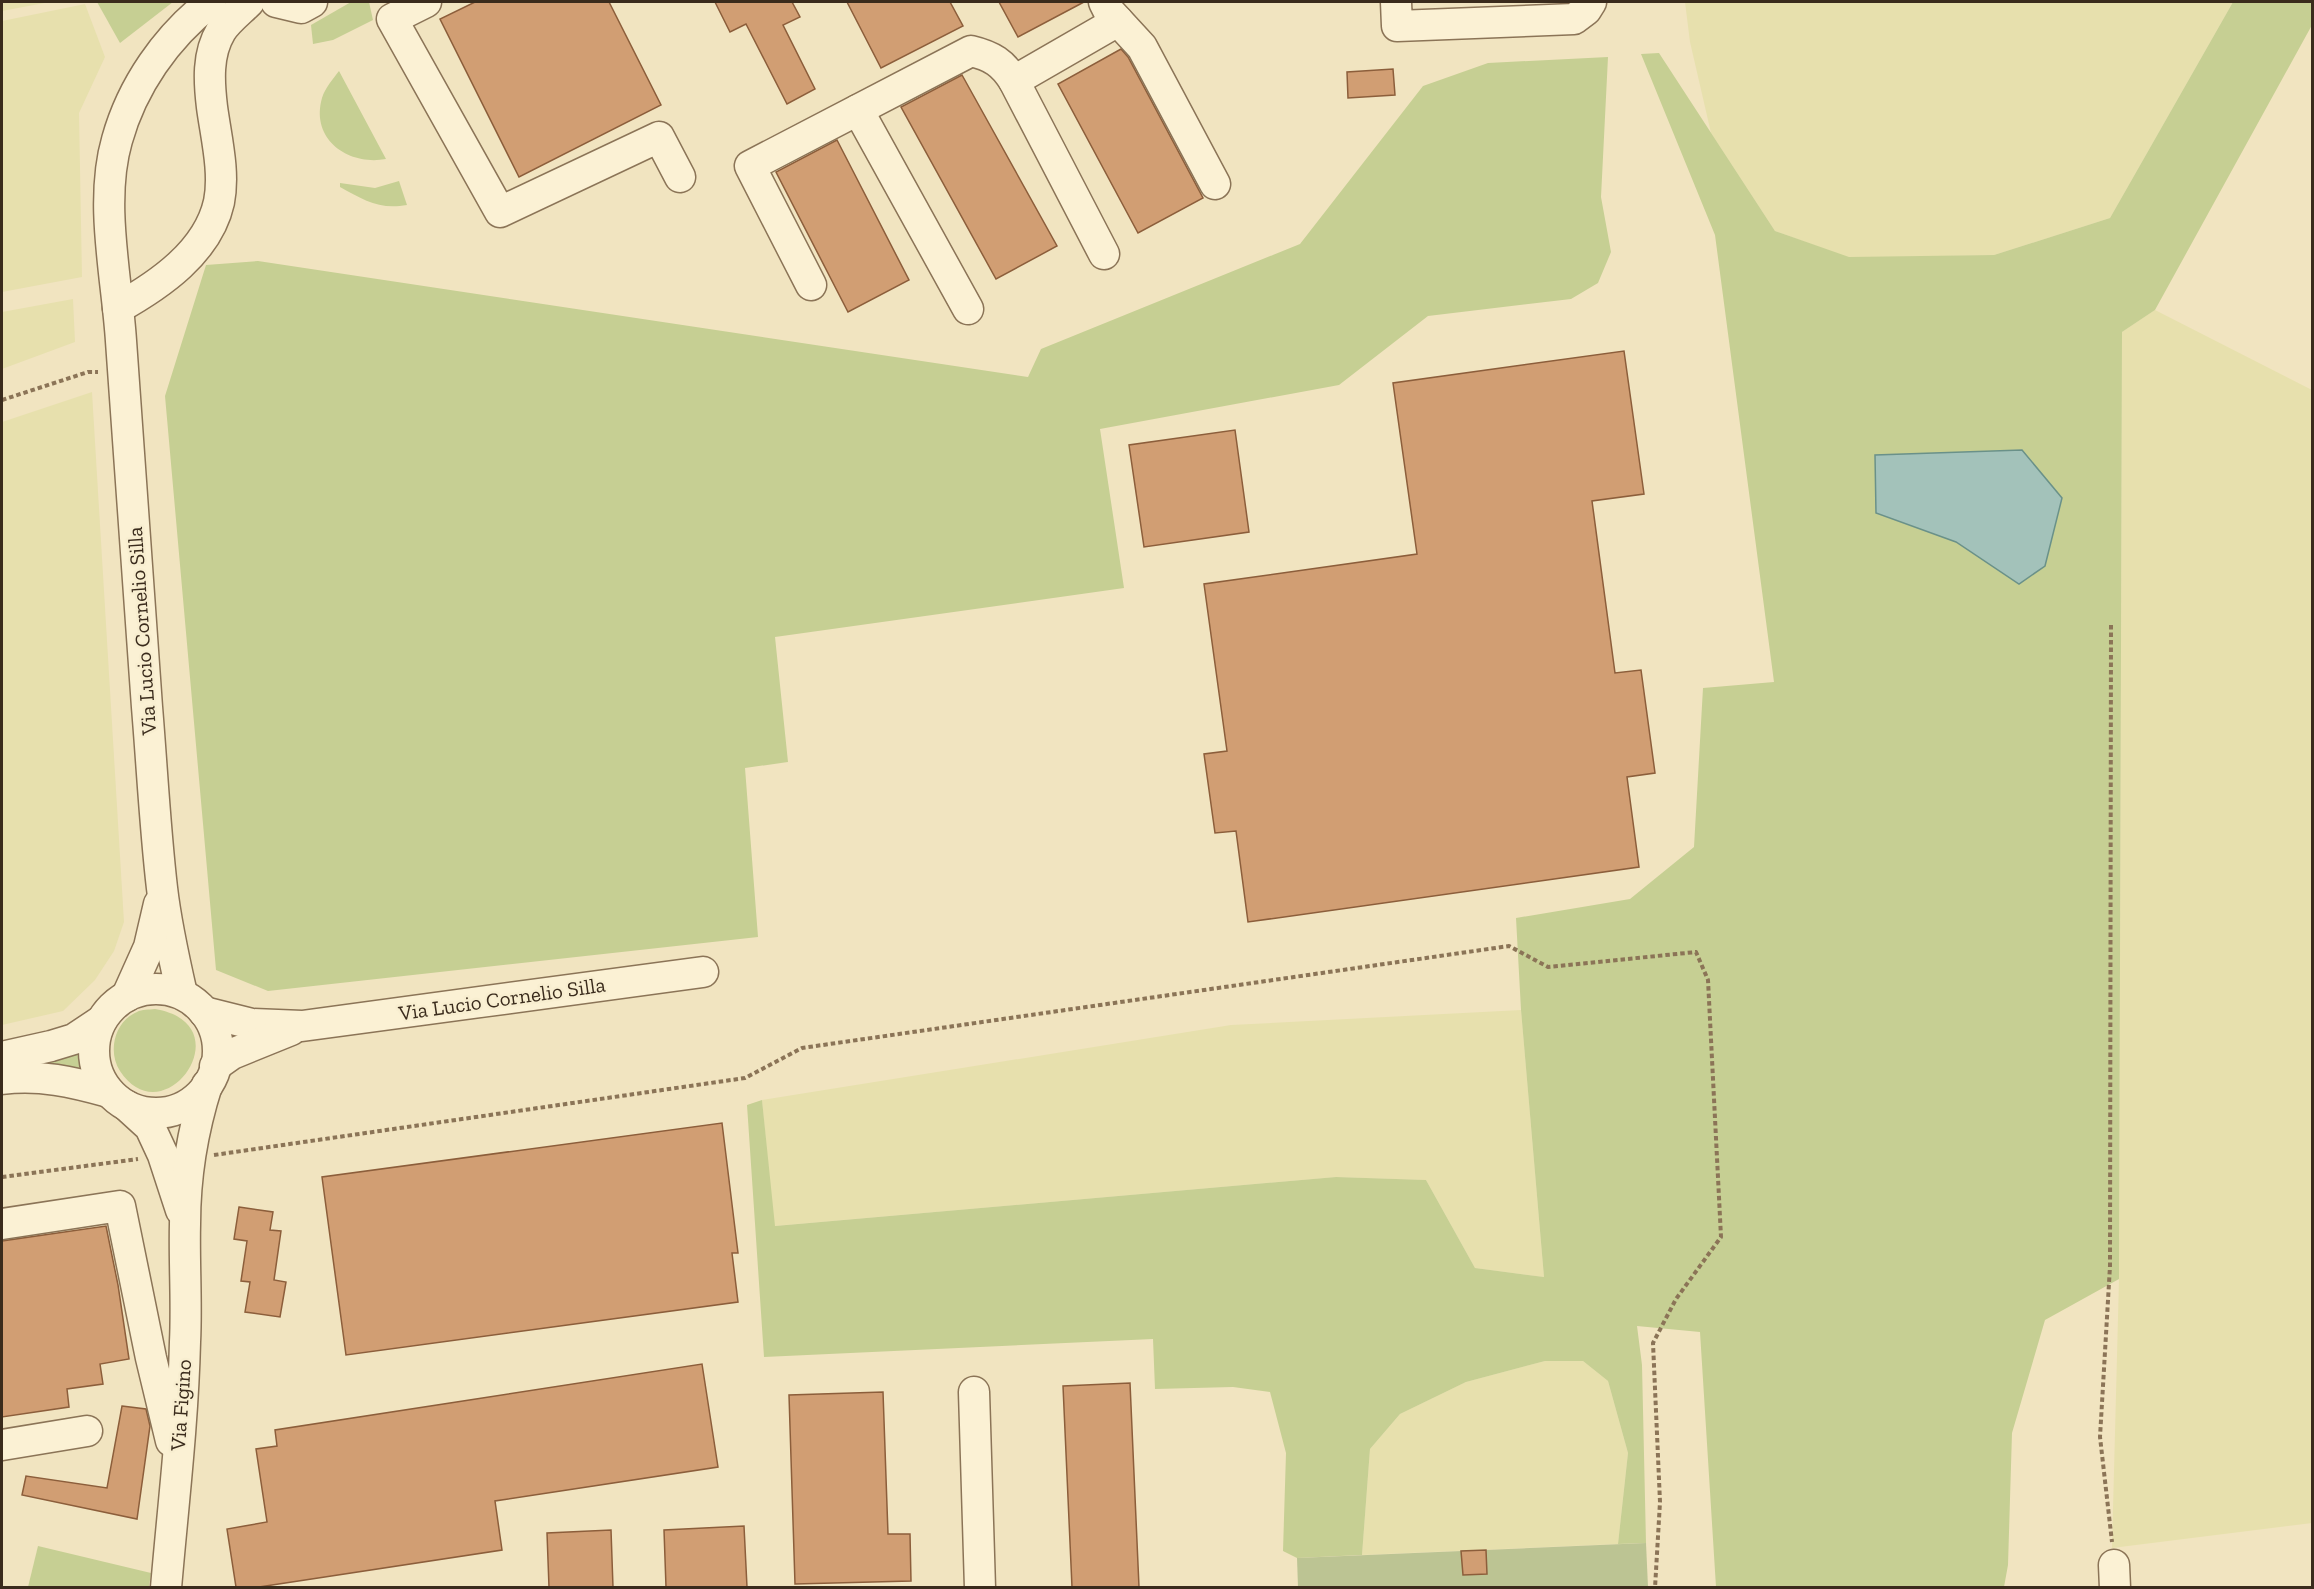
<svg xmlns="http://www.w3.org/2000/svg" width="2314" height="1589" viewBox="0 0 2314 1589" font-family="'Zilla Slab',serif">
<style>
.farmland{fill:#e7e0ad}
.green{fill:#c6cf93;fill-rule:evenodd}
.cemetery{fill:#bcc493}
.water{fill:#a3c2ba;stroke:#6a9189;stroke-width:1.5}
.building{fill:#d19e73;stroke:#8c5e3b;stroke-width:1.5}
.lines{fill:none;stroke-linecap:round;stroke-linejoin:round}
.minor-casing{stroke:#8b7457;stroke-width:33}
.path{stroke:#8b7457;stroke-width:4;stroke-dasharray:4.5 3;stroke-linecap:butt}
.minor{stroke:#fbf1d4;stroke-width:30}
.labels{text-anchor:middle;stroke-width:5;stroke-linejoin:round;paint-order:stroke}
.street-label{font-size:21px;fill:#3a2b1c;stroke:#f8eed0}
</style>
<rect width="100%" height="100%" fill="#f1e4c0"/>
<g class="farmland">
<polygon points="2,2 50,2 2,11"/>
<polygon points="1685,2 2233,2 2110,218 1994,255 1849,258 1775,231 1711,133 1690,42"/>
<polygon points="85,4 105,57 79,113 82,277 2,292 2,21"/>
<polygon points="73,299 75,342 2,369 2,312"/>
<polygon points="2155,310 2312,390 2312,1523 2112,1548 2119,1279 2122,332"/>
<polygon points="92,392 124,922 114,951 95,980 63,1011 2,1025 2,422"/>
<polygon points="1521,1010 1544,1277 1475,1268 1426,1180 1336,1177 774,1226 762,1100 1231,1025"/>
<polygon points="1545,1361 1583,1361 1608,1381 1628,1453 1618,1544 1362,1555 1370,1449 1400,1414 1466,1382"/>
</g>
<g class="green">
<polygon points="97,2 173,2 120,43"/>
<polygon points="351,2 369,2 373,20 333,40 313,44 311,25"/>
<path d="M2233 2H2312V25L2155 310 2122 332 2119 1279 2045 1320 2012 1433 2008 1565 2004 1587H1716L1700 1332 1637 1326 1642 1365 1646 1543 1618 1544 1628 1453 1608 1381 1583 1361H1545L1466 1382 1400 1414 1370 1449 1362 1555 1297 1558 1283 1551 1286 1453 1270 1392 1233 1387 1155 1389 1153 1339 764 1357 747 1105 762 1100 775 1226 1336 1177 1426 1180 1475 1268 1544 1277 1521 1010 1516 918 1630 899 1694 847 1703 688 1774 682 1715 235 1641 54 1659 53 1775 231 1849 257 1994 255 2110 218ZM1877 513 2045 566 2019 584 1956 542Z"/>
<polygon points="1608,57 1601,197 1611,252 1598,283 1571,299 1428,316 1339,385 1100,429 1124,588 775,637 788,762 745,768 758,937 268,991 216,970 165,396 206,265 258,261 1028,377 1041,349 1300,244 1423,86 1488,63"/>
<path d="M339 71 386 159C349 166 310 140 322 98 325 88 333 79 339 71Z"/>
<path d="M399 181 407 205C379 210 364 200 340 187V183L375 188Z"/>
<path d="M155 1009C245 1024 164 1138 120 1071 107 1051 115 1021 137 1012 142 1009 149 1010 155 1009Z"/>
<polygon points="81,1046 79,1059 85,1073 15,1070"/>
<polygon points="38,1546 151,1573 149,1587 28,1587"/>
</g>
<polygon class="cemetery" points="1646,1543 1648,1587 1298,1587 1297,1558"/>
<polygon class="water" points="2022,450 2062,498 2045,566 2019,584 1956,542 1876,513 1875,455"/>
<g class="building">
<polygon points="475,2 609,2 661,105 519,177 440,19"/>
<polygon points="715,2 792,2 800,17 783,25 815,89 787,104 746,24 730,32"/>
<polygon points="847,2 950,2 963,26 881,68"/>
<polygon points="999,2 1084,2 1018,37"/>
<polygon points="1121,49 1128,57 1203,198 1138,233 1058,84"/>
<polygon points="1393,69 1395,95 1348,98 1347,72"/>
<polygon points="962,75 1057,246 996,279 901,107"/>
<polygon points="837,140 909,280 848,312 776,172"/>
<polygon points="1624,351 1644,494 1592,501 1615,673 1641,670 1655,773 1627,777 1639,867 1248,922 1236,831 1215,833 1204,754 1227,751 1204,584 1417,554 1393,383"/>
<polygon points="1235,430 1249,532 1144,547 1129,445"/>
<polygon points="722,1123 738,1253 732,1253 738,1302 346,1355 322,1177"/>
<polygon points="239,1207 273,1212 270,1230 281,1231 274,1280 286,1282 280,1317 245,1312 250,1282 241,1281 247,1241 234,1239"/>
<polygon points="106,1226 118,1285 129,1359 100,1364 103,1384 67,1389 69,1407 2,1417 2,1241"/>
<polygon points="702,1364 718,1467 495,1501 502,1550 259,1587 236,1587 227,1529 267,1522 256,1449 277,1446 275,1430"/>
<polygon points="1130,1383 1139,1587 1072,1587 1063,1386"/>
<polygon points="883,1392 888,1534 910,1534 911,1581 795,1584 789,1395"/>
<polygon points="122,1406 146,1409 150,1426 137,1519 22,1495 26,1476 107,1488"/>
<polygon points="744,1526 747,1587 666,1587 664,1530"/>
<polygon points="611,1530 613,1587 549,1587 547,1533"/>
<polygon points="1486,1550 1487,1574 1463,1575 1461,1551"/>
</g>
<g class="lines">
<g class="minor-casing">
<g id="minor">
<polyline points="276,2 301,8 312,2"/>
<polyline points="426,2 392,19 500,212 659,137 680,177"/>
<polyline points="1104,2 1108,10 1142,47 1215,184"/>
<polyline points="1396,2 1397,26 1574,19 1586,10 1591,2"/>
<polyline points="858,110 968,309"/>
<polyline points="1104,254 1014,81 1118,21"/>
<path d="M811 285 750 166 971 51C992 56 1003 63 1014 81"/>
<path d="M118 308C159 285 208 252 219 202 225 172 216 137 212 107 209 82 207 54 221 31 227 21 240 11 249 2"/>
<circle cx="156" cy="1051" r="62"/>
<path d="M182 994C174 959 166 923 162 888 155 828 152 767 147 707 138 585 129 463 121 341 117 278 99 202 117 140 132 86 166 37 211 2"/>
<polyline points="127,996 149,947 159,904"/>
<polyline points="204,1012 252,1024 302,1026 703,972"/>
<polyline points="2,1057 51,1046 74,1039 101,1021"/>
<polyline points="215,1066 232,1054 291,1030"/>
<path d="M2 1079C39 1074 73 1082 109 1092"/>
<polyline points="127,1106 150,1127 163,1155 181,1210"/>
<polyline points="2,1224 120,1206 151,1358 171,1441"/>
<polyline points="974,1392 980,1588"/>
<polyline points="2,1445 87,1431"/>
<polyline points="2114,1565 2115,1588"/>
<path d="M166 1588C173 1506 183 1424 185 1342 187 1303 184 1263 185 1224 185 1178 193 1129 207 1085"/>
</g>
</g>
<g class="path">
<polyline points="2,400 88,372 98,372"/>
<polyline points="2111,625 2110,1266 2100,1437 2112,1542"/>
<polyline points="214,1155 745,1078 802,1048 1509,946 1548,967 1696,952 1708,980 1721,1237 1676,1299 1653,1343 1660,1502 1655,1588"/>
<polyline points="2,1177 138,1159"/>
</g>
<use href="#minor" class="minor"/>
</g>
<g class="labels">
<g class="street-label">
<text transform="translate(142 631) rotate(-94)" y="7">Via Lucio Cornelio Silla</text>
<text transform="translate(502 999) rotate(-8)" y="7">Via Lucio Cornelio Silla</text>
<text transform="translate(181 1405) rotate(-86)" y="7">Via Figino</text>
</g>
</g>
<rect width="2314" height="1589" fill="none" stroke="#3a2b1c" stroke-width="6"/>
</svg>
